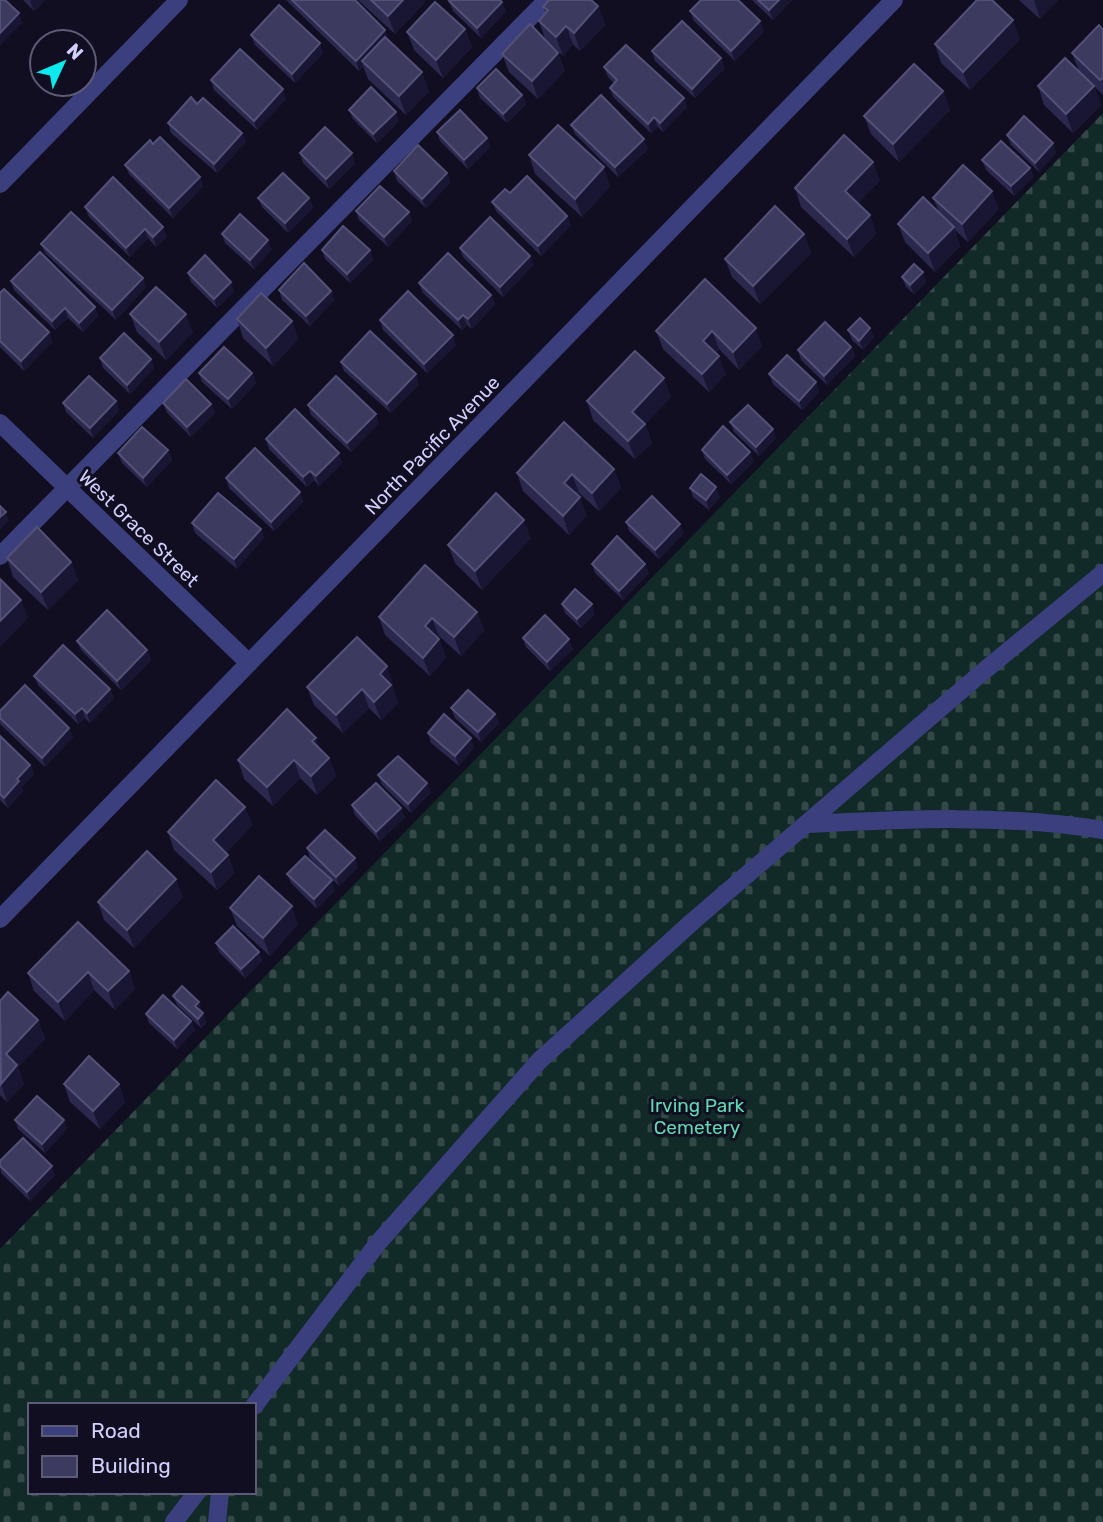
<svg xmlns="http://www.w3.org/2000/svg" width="1103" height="1522" viewBox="0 0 1103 1522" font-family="Rubik,sans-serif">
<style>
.cemetery{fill:url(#cemetery-stones);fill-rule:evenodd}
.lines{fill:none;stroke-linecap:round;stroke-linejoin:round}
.lane{stroke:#3b3f7d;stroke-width:18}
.street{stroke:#3b3f7d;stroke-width:18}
.wall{fill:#2b284d}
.shaded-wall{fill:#191633}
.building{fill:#3d3a60;stroke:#545179;stroke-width:2}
.labels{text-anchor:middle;stroke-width:6;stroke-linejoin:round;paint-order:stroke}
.street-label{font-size:19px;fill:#d1d0fd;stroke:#100e20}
.park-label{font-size:19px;fill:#60d9b0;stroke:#100e20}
</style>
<defs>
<pattern id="cemetery-stones" width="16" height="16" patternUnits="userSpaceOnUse" patternTransform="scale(1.75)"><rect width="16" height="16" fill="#112a27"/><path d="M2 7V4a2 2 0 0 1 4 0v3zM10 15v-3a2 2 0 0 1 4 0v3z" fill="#334847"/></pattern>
</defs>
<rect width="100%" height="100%" fill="#100e20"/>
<path class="cemetery" d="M1103 113V1522H0V1249ZM30 1405H254V1492H30Z"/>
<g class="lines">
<g class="lane">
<polyline points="0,556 547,0"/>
<path d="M809 824C907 819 1006 814 1103 830"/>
<polyline points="254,1406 378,1243 539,1061 692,922 979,675 1103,573"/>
<polyline points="174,1522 197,1492"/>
<polyline points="217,1522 220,1492"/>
</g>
<g class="street">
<polyline points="0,184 179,0"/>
<polyline points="0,423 249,663"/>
<polyline points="0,919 894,0"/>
</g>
</g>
<g class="wall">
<polygon points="23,0 45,0 34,11"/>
<polygon points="286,0 355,0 385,30 388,40 429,91 406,115 368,79 363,66 359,71"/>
<polygon points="358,0 424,0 425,2 395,34"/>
<polygon points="752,0 792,0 773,20"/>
<polygon points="1019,0 1058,0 1040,19"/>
<polygon points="449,1 506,11 481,38 453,11"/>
<polygon points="598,6 605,25 580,51 573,44 563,56 545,39 539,21 546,13 543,7"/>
<polygon points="690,11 764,31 735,61 694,21"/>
<polygon points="465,29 472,47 443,78 414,50 407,32"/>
<polygon points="1103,30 1103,95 1094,86 1101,105 1073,133 1044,105 1038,86 1079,71 1072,53"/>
<polygon points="251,35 323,53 295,83 255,45"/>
<polygon points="1020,39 970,90 941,63 935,44"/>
<polygon points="652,51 725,68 695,98 655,61"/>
<polygon points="558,53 565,71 538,99 509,72 502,54"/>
<polygon points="604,67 684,98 687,107 663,132 658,127 651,133 613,97 610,88 614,83 608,77"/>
<polygon points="211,80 286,99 257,130 214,90"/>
<polygon points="477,88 522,95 526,104 507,123 480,98"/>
<polygon points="943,91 950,110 899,162 871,134 864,116"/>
<polygon points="197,104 242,133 246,142 217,173 171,133 168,123"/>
<polygon points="349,110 399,121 377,143 353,119"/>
<polygon points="571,125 648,149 618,177 575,134"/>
<polygon points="437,132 487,138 490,147 468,169 440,141"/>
<polygon points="1007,135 1053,143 1056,153 1039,172 1011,145"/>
<polygon points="300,153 355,163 329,189 303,163"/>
<polygon points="529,155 610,186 582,217 535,174"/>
<polygon points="982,160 1030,168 1033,177 1014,196 986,170"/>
<polygon points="125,165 203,186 173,218 129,174"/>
<polygon points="394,171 451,182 426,208 397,181"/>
<polygon points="880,180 858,203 870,215 876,234 854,257 801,207 795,188"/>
<polygon points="510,193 567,216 571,225 541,256 496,211 492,202"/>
<polygon points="258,198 309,198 313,208 288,233 262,207"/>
<polygon points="933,198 999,209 968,242 955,230 960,246 935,272 905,242 898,224 939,212"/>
<polygon points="85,207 167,237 156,247 148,238 130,257 89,217"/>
<polygon points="356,211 412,221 388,247 359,220"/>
<polygon points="222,234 272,249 254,269 225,243"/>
<polygon points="804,234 811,253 760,304 732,277 725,259"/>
<polygon points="41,244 143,278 146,287 116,320 45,253"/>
<polygon points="460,248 530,256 533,265 503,297 463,257"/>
<polygon points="322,250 370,250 373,260 350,283 325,259"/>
<polygon points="188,273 234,291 217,308 191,282"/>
<polygon points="902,277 926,282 914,294 906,287"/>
<polygon points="705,279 762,346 739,370 719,349 716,353 726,374 709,392 663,349 656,331"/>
<polygon points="11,281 95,307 98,316 83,332 68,318 55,330 14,290"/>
<polygon points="419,283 491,295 495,304 472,329 467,325 462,330 423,293"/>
<polygon points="279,290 331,291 334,300 310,326 282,300"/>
<polygon points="0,293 49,332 52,342 24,371 0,347"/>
<polygon points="130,314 193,332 166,360 137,332"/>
<polygon points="237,319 292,321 298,339 273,366 243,338"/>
<polygon points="380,320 456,345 427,373 383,330"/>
<polygon points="848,330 874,337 863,350 852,340"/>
<polygon points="851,347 855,356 827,385 801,360 798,350"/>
<polygon points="100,358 151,359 154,368 130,394 103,368"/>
<polygon points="341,362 419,384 391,413 344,371"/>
<polygon points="199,373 252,373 256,383 232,409 202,382"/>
<polygon points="769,374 816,382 819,392 802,410 773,384"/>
<polygon points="671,397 645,424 652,443 635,459 593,420 587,401"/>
<polygon points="116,401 119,411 93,438 66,412 63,403"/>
<polygon points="163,403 211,404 215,413 191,437 167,413"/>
<polygon points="308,405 379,423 351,452 311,415"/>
<polygon points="730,422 773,429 776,438 759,456 734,432"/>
<polygon points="266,439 342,463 319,486 314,480 307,487 269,449"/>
<polygon points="168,450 172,460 147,487 122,463 118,453"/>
<polygon points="702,450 754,461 731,484 705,459"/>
<polygon points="614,469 621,488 599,511 579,493 577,494 587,515 569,535 523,491 517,473"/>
<polygon points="226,478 300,492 303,502 274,531 229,488"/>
<polygon points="690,488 720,497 709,510 693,497"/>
<polygon points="626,522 684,533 659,559 629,531"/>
<polygon points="192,523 261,529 264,538 237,569 195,533"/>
<polygon points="531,538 482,590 455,563 448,545"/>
<polygon points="7,558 71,562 78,580 48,610 13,577"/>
<polygon points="592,564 649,573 623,600 595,573"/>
<polygon points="562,604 595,614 581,628 565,613"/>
<polygon points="477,612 484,630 461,656 439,636 438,637 446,657 430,676 385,635 379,617"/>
<polygon points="523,638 573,649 550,671 526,647"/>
<polygon points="77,641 147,650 151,660 121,690 81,650"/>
<polygon points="34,676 110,689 114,698 90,723 85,718 78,724 38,685"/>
<polygon points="393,684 392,686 398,703 381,720 369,708 343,733 314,705 307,687"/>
<polygon points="451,708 495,714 499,723 481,742 455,718"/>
<polygon points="0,711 69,728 73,737 45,767 0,724"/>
<polygon points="428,733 474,747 459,766 431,743"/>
<polygon points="0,736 30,765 34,774 21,787 23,791 8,808 0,800"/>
<polygon points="321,750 329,758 336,776 317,795 300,778 273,806 244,779 238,760"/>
<polygon points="378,775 427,783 431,792 411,813 382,785"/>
<polygon points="352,805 405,817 380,841 355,815"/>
<polygon points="245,807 252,825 226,853 228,855 234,873 217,890 174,850 168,832"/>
<polygon points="307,848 358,867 339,886 310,858"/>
<polygon points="287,874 335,890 317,909 291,883"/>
<polygon points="183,897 134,948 104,920 98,902"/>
<polygon points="230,908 298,924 270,956 237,926"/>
<polygon points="216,943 259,952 262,961 245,978 219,952"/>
<polygon points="129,971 135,989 115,1010 94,990 65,1021 34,991 28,973"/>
<polygon points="173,996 202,1012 206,1023 201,1028 177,1005"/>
<polygon points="0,1001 38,1020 45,1039 18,1067 24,1084 7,1102 0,1095"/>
<polygon points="146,1014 191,1021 195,1030 177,1049 149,1023"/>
<polygon points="64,1084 119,1084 125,1102 100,1129 70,1102"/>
<polygon points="15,1120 67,1129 45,1153 18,1129"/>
<polygon points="0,1161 55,1175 30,1201 1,1173"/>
</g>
<g class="shaded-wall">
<polygon points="32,0 45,0 34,11 30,1"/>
<polygon points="403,0 424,0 425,2 395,34 388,16"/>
<polygon points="779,0 792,0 773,20 769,10"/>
<polygon points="1034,0 1058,0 1040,19"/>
<polygon points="502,2 506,11 481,38 477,28"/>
<polygon points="598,6 605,25 580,51 574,33"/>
<polygon points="19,13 22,23 0,46 0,33"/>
<polygon points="1013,20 1020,39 970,90 963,72"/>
<polygon points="760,21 764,31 735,61 731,51"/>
<polygon points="566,26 573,44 563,56 556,37"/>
<polygon points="465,29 472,47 443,78 436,60"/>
<polygon points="385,30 388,39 365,64 362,61 363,66 359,71 356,61"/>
<polygon points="320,43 323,53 295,83 292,74"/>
<polygon points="558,53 565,71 538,99 532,81"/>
<polygon points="721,58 725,68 695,98 692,89"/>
<polygon points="422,72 429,91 406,115 399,96"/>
<polygon points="1094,86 1101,105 1073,133 1066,114"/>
<polygon points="283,89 286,99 257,130 254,121"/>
<polygon points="943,91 950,110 899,162 893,144"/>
<polygon points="522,95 526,104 507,123 503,114"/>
<polygon points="684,98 687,107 663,132 660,123"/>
<polygon points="396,112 399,121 377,143 373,134"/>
<polygon points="654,117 658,127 651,133 648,124"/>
<polygon points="242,133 246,142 217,173 214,164"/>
<polygon points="487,138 490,147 468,169 464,160"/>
<polygon points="644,139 648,149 618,177 615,167"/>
<polygon points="1053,143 1056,153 1039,172 1035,163"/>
<polygon points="352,153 355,163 329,189 326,179"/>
<polygon points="873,162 880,180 852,209 845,191"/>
<polygon points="604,167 610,186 582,217 575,199"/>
<polygon points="1030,168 1033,177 1014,196 1011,186"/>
<polygon points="447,173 451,182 426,208 422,199"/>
<polygon points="200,177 203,186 173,218 169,208"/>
<polygon points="992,191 999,209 968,242 962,224"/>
<polygon points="309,198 313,208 288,233 285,223"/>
<polygon points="409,212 412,221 388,247 384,237"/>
<polygon points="870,215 876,234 854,257 847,239"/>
<polygon points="567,216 571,225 541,256 538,246"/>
<polygon points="163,227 167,237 156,247 153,237"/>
<polygon points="954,227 960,246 935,272 928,253"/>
<polygon points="145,229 148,238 130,257 126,248"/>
<polygon points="804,234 811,253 760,304 753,286"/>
<polygon points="268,240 272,249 254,269 250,260"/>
<polygon points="370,250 373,260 350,283 347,274"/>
<polygon points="530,256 533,265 503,297 500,287"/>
<polygon points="923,272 926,282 914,294 910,285"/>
<polygon points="143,278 146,287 116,320 112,310"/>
<polygon points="231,282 234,291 217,308 214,299"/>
<polygon points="331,291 334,300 310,326 306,316"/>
<polygon points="491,295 495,304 472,329 468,319"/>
<polygon points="95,307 98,316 83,332 79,323"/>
<polygon points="65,308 68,318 55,330 52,321"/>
<polygon points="186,314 193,332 166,360 159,342"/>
<polygon points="463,315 467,325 462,330 458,320"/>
<polygon points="292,321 298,339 273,366 266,348"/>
<polygon points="756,328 762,346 739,370 733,352"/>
<polygon points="870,328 874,337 863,350 859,341"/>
<polygon points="712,331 719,349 710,359 703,341"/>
<polygon points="49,332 52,342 24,371 21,361"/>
<polygon points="453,335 456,345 427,373 424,364"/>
<polygon points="851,347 855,356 827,385 824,376"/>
<polygon points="719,356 726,374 709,392 702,374"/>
<polygon points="151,359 154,368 130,394 127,385"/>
<polygon points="252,373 256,383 232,409 228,399"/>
<polygon points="416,374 419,384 391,413 387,404"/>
<polygon points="664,378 671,397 642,427 645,424 652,443 635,459 628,441 632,412"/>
<polygon points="816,382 819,392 802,410 799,401"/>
<polygon points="116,401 119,411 93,438 90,428"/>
<polygon points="211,404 215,413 191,437 187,427"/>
<polygon points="376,414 379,423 351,452 347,443"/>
<polygon points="773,429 776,438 759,456 756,447"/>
<polygon points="168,450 172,460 147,487 143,478"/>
<polygon points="750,452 754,461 731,484 727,475"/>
<polygon points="339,453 342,463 319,486 316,476"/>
<polygon points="614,469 621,488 599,511 592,493"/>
<polygon points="310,471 314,480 307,487 303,477"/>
<polygon points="572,474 579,493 571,501 564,483"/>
<polygon points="716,487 720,497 709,510 706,500"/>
<polygon points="300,492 303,502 274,531 271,522"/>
<polygon points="580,497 587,515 569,535 563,516"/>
<polygon points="6,512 9,521 0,530 0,517"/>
<polygon points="524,520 531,538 482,590 475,571"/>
<polygon points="680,524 684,533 659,559 655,550"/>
<polygon points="261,529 264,538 237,569 234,559"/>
<polygon points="71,562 78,580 48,610 41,592"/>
<polygon points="645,564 649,573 623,600 619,591"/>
<polygon points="21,600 28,618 0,647 0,621"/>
<polygon points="592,604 595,614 581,628 577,619"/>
<polygon points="477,612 484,630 461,656 454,637"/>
<polygon points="432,618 439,636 432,644 425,626"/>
<polygon points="439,639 446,657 430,676 423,658"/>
<polygon points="569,639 573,649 550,671 547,662"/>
<polygon points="147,650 151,660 121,690 117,681"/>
<polygon points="387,666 393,684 392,686 398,703 381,720 374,702 380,674"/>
<polygon points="110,689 114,698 90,723 87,713"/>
<polygon points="362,689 369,708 343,733 336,715"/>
<polygon points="82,708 85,718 78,724 75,714"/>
<polygon points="495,714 499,723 481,742 478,732"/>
<polygon points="69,728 73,737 45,767 42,758"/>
<polygon points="316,738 323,756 312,741"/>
<polygon points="471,738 474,747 459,766 455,756"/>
<polygon points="329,758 336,776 317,795 311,776"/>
<polygon points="294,760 300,778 273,806 267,787"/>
<polygon points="30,765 34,774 21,787 23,791 8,808 4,798 17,779"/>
<polygon points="427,783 431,792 411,813 408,804"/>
<polygon points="245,807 252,825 220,859 213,840"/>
<polygon points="401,808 405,817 380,841 376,832"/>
<polygon points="228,855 234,873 217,890 211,872"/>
<polygon points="355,858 358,867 339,886 336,877"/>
<polygon points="176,879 183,897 134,948 127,930"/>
<polygon points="332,880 335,890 317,909 314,899"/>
<polygon points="292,906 298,924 270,956 263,938"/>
<polygon points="259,952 262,961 245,978 241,969"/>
<polygon points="129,971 135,989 115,1010 108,991"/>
<polygon points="88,972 94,990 65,1021 58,1002"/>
<polygon points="199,1002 202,1012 198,1015 195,1006"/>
<polygon points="203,1013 206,1023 201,1028 198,1019"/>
<polygon points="38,1020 45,1039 18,1067 24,1084 7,1102 1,1084 6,1054"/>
<polygon points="191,1021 195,1030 177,1049 174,1040"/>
<polygon points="119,1084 125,1102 100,1129 93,1111"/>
<polygon points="64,1120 67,1129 45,1153 42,1144"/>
<polygon points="52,1166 55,1175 30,1201 27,1192"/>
</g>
<g class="building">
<polygon points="0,0 5,0 19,13 0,33"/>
<polygon points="292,0 355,0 385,30 356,61"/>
<polygon points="371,0 403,0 388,16"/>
<polygon points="451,0 500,0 502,2 477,28 449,1"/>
<polygon points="549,0 591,0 598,6 574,33 566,26 556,37 539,21 548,10 543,7"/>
<polygon points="701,0 738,0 760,21 731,51 690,11"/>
<polygon points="758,0 779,0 769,10"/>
<polygon points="977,0 992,0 1013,20 963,72 935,44"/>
<polygon points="435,2 465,29 436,60 407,32"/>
<polygon points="279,5 320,43 292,74 251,35"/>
<polygon points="682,21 721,58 692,89 652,51"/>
<polygon points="530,24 558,53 532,81 502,54"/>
<polygon points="1099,25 1103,30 1103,78 1100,80 1072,53"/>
<polygon points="385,37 422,72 399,96 362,61"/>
<polygon points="626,45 684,98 660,123 654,117 648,124 610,88 617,80 604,67"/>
<polygon points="240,49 283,89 254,121 211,80"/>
<polygon points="1065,58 1094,86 1066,114 1038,86"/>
<polygon points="914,64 943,91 893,144 864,116"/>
<polygon points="496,69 522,95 503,114 477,88"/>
<polygon points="371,87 396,112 373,134 349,110"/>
<polygon points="601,95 644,139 615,167 571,125"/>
<polygon points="191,97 197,104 203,98 242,133 214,164 168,123"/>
<polygon points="460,110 487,138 464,160 437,132"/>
<polygon points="1024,116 1053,143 1035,163 1007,135"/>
<polygon points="558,125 604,167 575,199 529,155"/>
<polygon points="325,127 352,153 326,179 300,153"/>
<polygon points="844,135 873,162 845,191 870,215 847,239 795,188"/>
<polygon points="160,137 200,177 169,208 125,165 150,140 153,144"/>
<polygon points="1001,141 1030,168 1011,186 982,160"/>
<polygon points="418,145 447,173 422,199 394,171"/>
<polygon points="963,165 992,191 962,224 933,198"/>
<polygon points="283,173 309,198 285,223 258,198"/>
<polygon points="527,176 567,216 538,246 492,202 505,189 510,193"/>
<polygon points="113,177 163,227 153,237 145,229 126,248 85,207"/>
<polygon points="380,186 409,212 384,237 356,211"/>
<polygon points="923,197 954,227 928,253 898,224"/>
<polygon points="775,206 804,234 753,286 725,259"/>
<polygon points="71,212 143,278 112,310 41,244"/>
<polygon points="240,214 268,240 250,260 222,234"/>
<polygon points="490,217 530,256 500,287 460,248"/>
<polygon points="343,226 370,250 347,274 322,250"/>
<polygon points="40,252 95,307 79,323 65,308 52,321 11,281"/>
<polygon points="448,253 491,295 468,319 463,315 458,320 419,283"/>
<polygon points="205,255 231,282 214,299 188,273"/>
<polygon points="304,263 331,291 306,316 279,290"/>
<polygon points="914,264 923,272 910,285 902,277"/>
<polygon points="705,279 756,328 733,352 712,331 703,341 719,356 702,374 656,331"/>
<polygon points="156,287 186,314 159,342 130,314"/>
<polygon points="4,289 49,332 21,361 0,341 0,293"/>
<polygon points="408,291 453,335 424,364 380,320"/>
<polygon points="261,293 292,321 266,348 237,319"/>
<polygon points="860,318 870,328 859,341 848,330"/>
<polygon points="825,322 851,347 824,376 798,350"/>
<polygon points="370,331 416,374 387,404 341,362"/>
<polygon points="124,333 151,359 127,385 100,358"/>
<polygon points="224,347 252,373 228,399 199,373"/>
<polygon points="635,351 664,378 632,412 645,424 628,441 587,401"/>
<polygon points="787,355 816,382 799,401 769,374"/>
<polygon points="89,376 116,401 90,428 63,403"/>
<polygon points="336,376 376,414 347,443 308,405"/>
<polygon points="186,379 211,404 187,427 163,403"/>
<polygon points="748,405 773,429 756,447 730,422"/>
<polygon points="295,409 339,453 316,476 310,471 303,477 266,439"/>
<polygon points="564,422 614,469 592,493 572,474 564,483 580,497 563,516 517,473"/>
<polygon points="723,426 750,452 727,475 702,450"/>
<polygon points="142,427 168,450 143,478 118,453"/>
<polygon points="255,448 300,492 271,522 226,478"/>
<polygon points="701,474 716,487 706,500 690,488"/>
<polygon points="218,493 261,529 234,559 192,523"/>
<polygon points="496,493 524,520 475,571 448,545"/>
<polygon points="652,496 680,524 655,550 626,522"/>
<polygon points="0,506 6,512 0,517"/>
<polygon points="37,527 71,562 41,592 7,558"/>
<polygon points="617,536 645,564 619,591 592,564"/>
<polygon points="425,565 477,612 454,637 432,618 425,626 439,639 423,658 379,617"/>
<polygon points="0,579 21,600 0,621"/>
<polygon points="575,589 592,604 577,619 562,604"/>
<polygon points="107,610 147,650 117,681 77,641"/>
<polygon points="545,615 569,639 547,662 523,638"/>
<polygon points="357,637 387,666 380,674 391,685 374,702 362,689 336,715 307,687"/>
<polygon points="63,645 110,689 87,713 82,708 75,714 34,676"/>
<polygon points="25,685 69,728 42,758 0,718 0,711"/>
<polygon points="468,690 495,714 478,732 451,708"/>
<polygon points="287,709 316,738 312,741 329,758 311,776 294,760 267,787 238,760"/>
<polygon points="444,714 471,738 455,756 428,733"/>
<polygon points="0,736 30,765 17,779 19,781 4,798 0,794"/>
<polygon points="398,756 427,783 408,804 378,775"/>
<polygon points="216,780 245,807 213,840 228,855 211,872 168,832"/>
<polygon points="376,783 401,808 376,832 352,805"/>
<polygon points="325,830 355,858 336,877 307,848"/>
<polygon points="147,851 176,879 127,930 98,902"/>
<polygon points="305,856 332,880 314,899 287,874"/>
<polygon points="259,876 292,906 263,938 230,908"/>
<polygon points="78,922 129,971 108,991 88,972 58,1002 28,973"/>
<polygon points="233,926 259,952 241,969 216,943"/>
<polygon points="182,986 199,1002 195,1006 203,1013 198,1019 173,996"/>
<polygon points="8,992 38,1020 6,1054 17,1065 1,1084 0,1001"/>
<polygon points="163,995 191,1021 174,1040 146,1014"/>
<polygon points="89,1056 119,1084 93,1111 64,1084"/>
<polygon points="37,1096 64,1120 42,1144 15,1120"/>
<polygon points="23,1138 52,1166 27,1192 0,1166 0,1161"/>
</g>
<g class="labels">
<g class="street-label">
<text transform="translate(432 445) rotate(-46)" y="7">North Pacific Avenue</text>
<text transform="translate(139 528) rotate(44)" y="7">West Grace Street</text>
</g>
<g class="park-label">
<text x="697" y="1112">Irving Park<tspan x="697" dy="22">Cemetery</tspan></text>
</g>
</g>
<rect x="28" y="1403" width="228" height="91" fill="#100e20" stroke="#5d5c78" stroke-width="2"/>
<rect x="42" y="1426" width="35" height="10" fill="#3b3f7d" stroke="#5d5c78" stroke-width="2"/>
<text x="91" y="1438" font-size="21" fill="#d1d0fd">Road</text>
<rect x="42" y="1456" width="35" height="21" fill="#3d3a60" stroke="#5d5c78" stroke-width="2"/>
<text x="91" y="1473" font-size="21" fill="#d1d0fd">Building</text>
<g transform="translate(63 63) rotate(46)"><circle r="33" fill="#100e20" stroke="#5d5c78" stroke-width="2"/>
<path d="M0-5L12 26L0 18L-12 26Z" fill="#0ceaed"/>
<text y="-10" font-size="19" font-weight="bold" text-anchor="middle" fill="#d1d0fd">N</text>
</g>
</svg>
